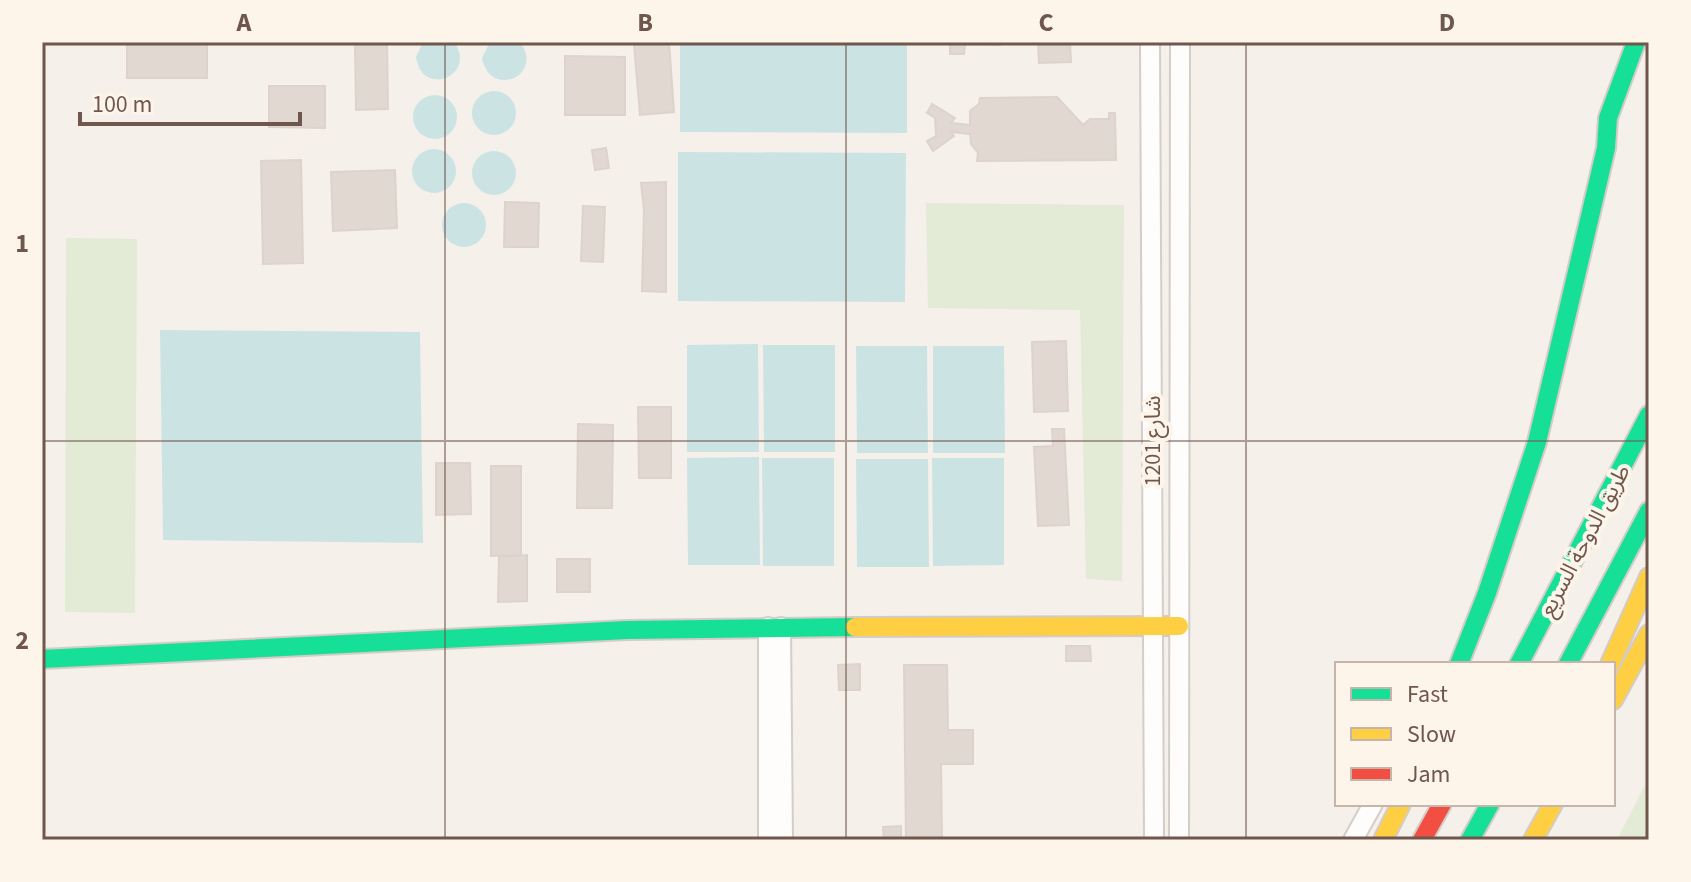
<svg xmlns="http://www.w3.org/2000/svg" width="1691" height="882" viewBox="0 0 1691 882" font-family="'Source Sans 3','Noto Sans Arabic',sans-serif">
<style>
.green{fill:#e3ead6}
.water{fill:#cce3e4}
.building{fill:#e1d8d2;stroke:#ddd3cc;stroke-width:2}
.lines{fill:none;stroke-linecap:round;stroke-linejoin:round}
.street-casing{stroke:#d4cdc8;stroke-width:22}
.fast-casing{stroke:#d4ccc6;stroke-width:22}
.slow-casing{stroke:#d4ccc6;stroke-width:22}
.jam-casing{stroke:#d4ccc6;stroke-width:22}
.street{stroke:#fefdfc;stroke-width:18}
.fast{stroke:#16e098;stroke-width:18}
.slow{stroke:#ffcf43;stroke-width:18}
.jam{stroke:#f24e42;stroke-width:18}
.grid{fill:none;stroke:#70574d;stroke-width:2;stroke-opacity:0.55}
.labels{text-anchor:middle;stroke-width:8;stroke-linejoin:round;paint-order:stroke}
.street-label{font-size:22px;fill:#70574d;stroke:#fdf4ea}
.neatline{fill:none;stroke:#70574d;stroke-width:3}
.grid-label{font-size:26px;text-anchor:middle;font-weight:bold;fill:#70574d}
</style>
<rect width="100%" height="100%" fill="#f5f0ea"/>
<g class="green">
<polygon points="926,203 1124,205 1122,581 1086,579 1080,310 928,308"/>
<polygon points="66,238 137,239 135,613 65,612"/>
<polygon points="1649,777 1649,840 1617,840"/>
</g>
<g class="water">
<path d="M423 42H454C478 75 422 99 416 57Z"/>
<path d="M490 42H520C545 75 490 100 482 58Z"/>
<polygon points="680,42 907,42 907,133 680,132"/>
<circle cx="494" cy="113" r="22"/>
<circle cx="435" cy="117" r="22"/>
<circle cx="434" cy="171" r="22"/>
<circle cx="494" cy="173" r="22"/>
<polygon points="678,152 906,153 905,302 678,301"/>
<circle cx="464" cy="225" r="22"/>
<polygon points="160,330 420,332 423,543 163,540"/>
<polygon points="758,344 759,452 687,452 687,345"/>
<polygon points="763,345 835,345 835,452 764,452"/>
<polygon points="856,346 927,346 928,453 857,453"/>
<polygon points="933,346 1004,346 1005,453 933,453"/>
<polygon points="759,457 760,565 688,565 687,458"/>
<polygon points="762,458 834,458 834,566 763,566"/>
<polygon points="932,458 1004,458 1004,565 933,566"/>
<polygon points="856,459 928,459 929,567 857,567"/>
</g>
<g class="building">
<rect x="127" y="42" width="80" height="36"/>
<polygon points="355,42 387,42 388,109 356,110"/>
<polygon points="669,42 674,112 640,115 634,45"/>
<polygon points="950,42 1000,42 1000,45 965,44 964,54 950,54"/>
<polygon points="1038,42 1070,42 1071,62 1039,63"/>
<polygon points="565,56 625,57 625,115 565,115"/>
<polygon points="269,86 325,86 325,128 269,127"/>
<polygon points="1057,97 1083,125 1090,119 1109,119 1109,113 1115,113 1116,160 977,161 978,153 971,144 970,134 951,132 954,136 933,151 927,141 936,136 935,118 927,113 932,104 955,118 951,123 970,125 970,111 979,104 980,98"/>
<polygon points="606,148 609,168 595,170 592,150"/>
<polygon points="301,160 303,263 263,264 261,161"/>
<polygon points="395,170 397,228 333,231 331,172"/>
<polygon points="666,182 666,292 642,291 644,210 641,183"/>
<polygon points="505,202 539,203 538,247 504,247"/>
<polygon points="583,206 605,207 603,262 581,261"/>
<polygon points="1066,341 1068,411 1034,412 1032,342"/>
<polygon points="638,407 671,407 671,478 639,478"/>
<polygon points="578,424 613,425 612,508 577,508"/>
<polygon points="1052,429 1064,429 1069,525 1038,526 1034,447 1053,446"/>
<polygon points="436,463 470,463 471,514 436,515"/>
<polygon points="491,466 521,466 521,555 491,556"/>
<polygon points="527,555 527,601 498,602 499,557"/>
<rect x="557" y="559" width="33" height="33"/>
<polygon points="1066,646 1090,646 1091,661 1066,661"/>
<polygon points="860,664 860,690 839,690 838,665"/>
<polygon points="904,665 947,665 948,730 973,730 973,764 941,764 942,840 906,840"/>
<polygon points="901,826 901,840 884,840 883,827"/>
</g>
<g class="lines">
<g class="street-casing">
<g id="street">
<polyline points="1150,42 1154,840"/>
<polyline points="768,627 768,840"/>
<polyline points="781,627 783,840"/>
<polyline points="1179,840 1180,42"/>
<polyline points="1353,840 1373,804"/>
</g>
</g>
<g class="fast-casing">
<g id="fast">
<polyline points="42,659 627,630 855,627"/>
<polyline points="1459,664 1487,593 1537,442 1606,148 1608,118 1636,42"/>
<polyline points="1519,664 1649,415"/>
<polyline points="1568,664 1649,511"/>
<polyline points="1470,840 1490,804"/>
</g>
</g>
<g class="slow-casing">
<g id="slow">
<polyline points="855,627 1179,626"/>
<polyline points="1610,664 1649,577"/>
<polyline points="1613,700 1649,634"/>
<polyline points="1383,840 1401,804"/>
<polyline points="1533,840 1553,804"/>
</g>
</g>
<g class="jam-casing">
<polyline id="jam" points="1422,840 1442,804"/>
</g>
<use href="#street" class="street"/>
<use href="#fast" class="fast"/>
<use href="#slow" class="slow"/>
<use href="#jam" class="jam"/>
</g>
<path class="grid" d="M445 42V840M846 42V840M1246 42V840M42 441H1649"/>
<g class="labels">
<g class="street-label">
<text transform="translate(1152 441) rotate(-90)" y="8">شارع 1201</text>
<text transform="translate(1584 540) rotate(-62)" y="8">طريق الدوحة السريع</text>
</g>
</g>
<rect width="1691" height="882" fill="none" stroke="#fdf4ea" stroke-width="88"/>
<rect x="1335" y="662" width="280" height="144" fill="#fdf4ea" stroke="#c5b5ab" stroke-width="2"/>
<rect x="1351" y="688" width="40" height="12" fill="#16e098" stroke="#c5b5ab" stroke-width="2"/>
<text x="1407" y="702" font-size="24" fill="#70574d">Fast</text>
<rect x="1351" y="728" width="40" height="12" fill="#ffcf43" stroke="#c5b5ab" stroke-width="2"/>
<text x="1407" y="742" font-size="24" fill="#70574d">Slow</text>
<rect x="1351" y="768" width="40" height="12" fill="#f24e42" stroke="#c5b5ab" stroke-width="2"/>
<text x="1407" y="782" font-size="24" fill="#70574d">Jam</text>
<path d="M80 112v12h220v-12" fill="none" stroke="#70574d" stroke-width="4"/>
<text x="92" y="112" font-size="24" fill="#70574d" stroke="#fdf4ea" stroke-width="6" paint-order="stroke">100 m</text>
<rect x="44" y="44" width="1603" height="794" class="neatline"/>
<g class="grid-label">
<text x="244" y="31">A</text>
<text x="645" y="31">B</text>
<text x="1046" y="31">C</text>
<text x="1447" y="31">D</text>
<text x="22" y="252">1</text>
<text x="22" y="649">2</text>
</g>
</svg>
